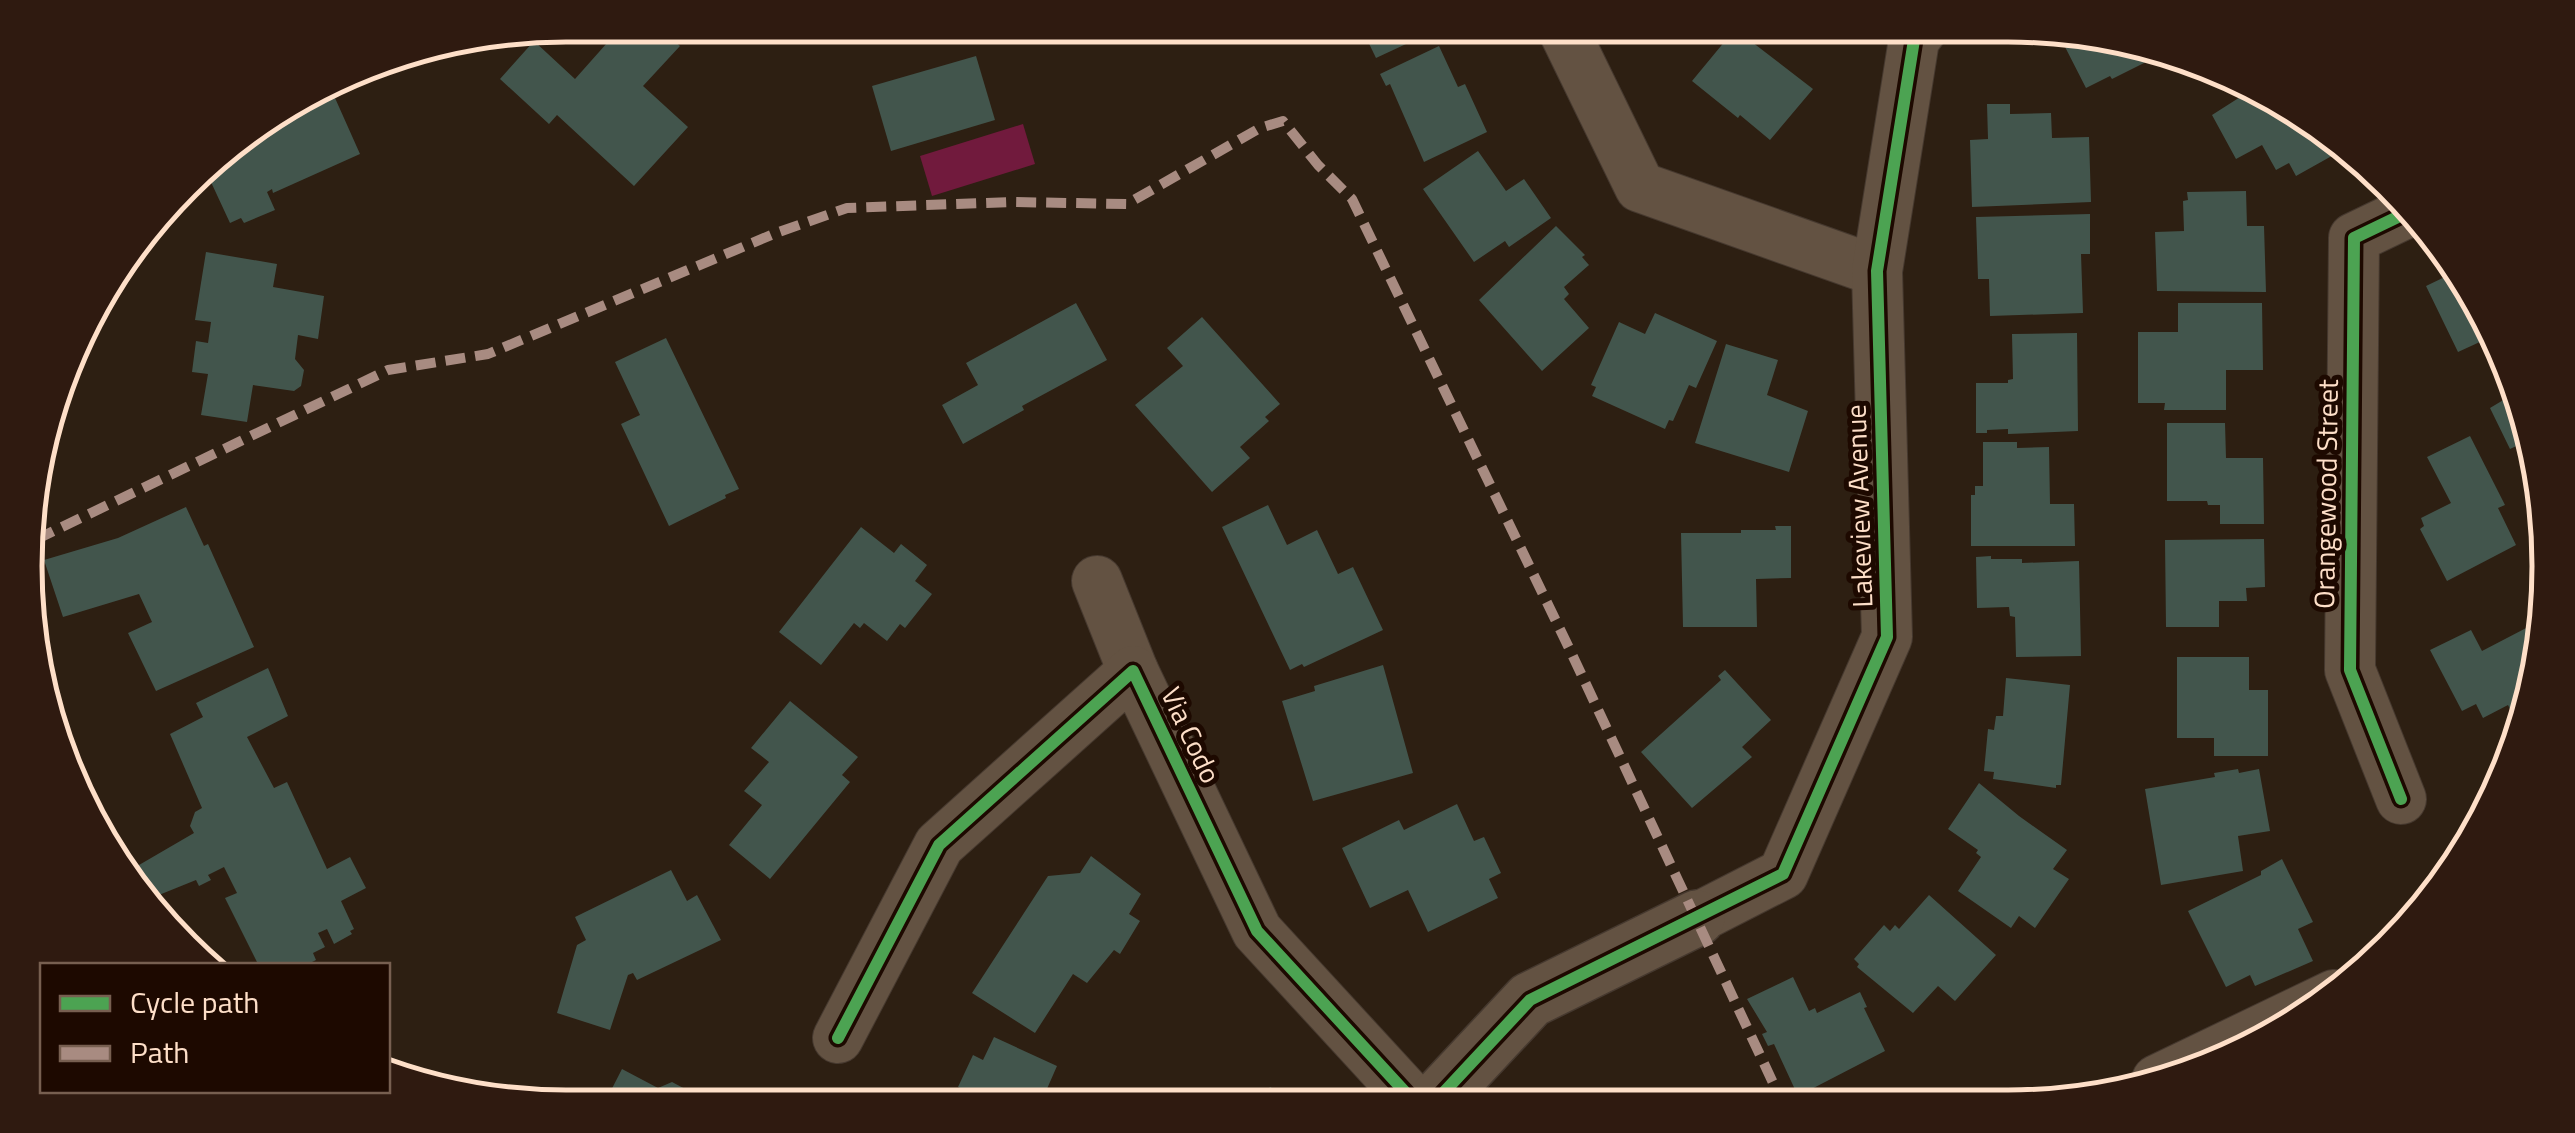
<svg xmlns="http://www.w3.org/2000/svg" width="2575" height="1133" viewBox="0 0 2575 1133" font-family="'Titillium Web',sans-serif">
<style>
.green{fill:#711a3d}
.building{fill:#42554c}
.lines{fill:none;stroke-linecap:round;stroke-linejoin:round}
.street-casing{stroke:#46392f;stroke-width:52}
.secondary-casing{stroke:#46392f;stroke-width:58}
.street{stroke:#635242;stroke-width:50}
.secondary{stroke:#635242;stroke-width:55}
.quiet{stroke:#a88b81;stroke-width:10;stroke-dasharray:20 10;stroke-linecap:butt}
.cycleway-casing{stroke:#1d0900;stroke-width:19}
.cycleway{stroke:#4ca352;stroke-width:12}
.labels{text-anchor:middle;stroke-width:10;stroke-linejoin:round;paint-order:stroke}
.street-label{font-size:28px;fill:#fedfc8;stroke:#1d0900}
.rim{fill:none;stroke:#fedfc8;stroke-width:5}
</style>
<rect width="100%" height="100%" fill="#2d1f12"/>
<polygon class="green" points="1023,124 1035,164 932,196 920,156"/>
<g class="building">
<polygon points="623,25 657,25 680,46 643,86 688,127 634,186 557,115 549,124 500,79 534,41 575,79"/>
<polygon points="1360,25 1431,25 1434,31 1376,58"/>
<polygon points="1735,29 1813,89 1770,140 1740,115 1738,118 1692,81"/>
<polygon points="2073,36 2168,51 2112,79 2110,76 2086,88 2062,41"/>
<polygon points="1439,46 1458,87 1465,84 1487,132 1424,162 1390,84 1386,86 1380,74"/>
<polygon points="976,56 995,120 891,151 872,86"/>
<polygon points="331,89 360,154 273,193 272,189 267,192 275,210 244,223 241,218 230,223 204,167 208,162 245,145 248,151 252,150 246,138"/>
<polygon points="2248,92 2292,117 2346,148 2296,176 2289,163 2276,170 2262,145 2236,159 2212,115"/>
<polygon points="1987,104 2010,104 2010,114 2051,113 2052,138 2089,137 2091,202 1972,207 1970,140 1988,139"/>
<polygon points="1478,151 1506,191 1524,179 1551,218 1509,247 1505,241 1474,262 1423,189"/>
<polygon points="2246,191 2247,226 2264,226 2266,292 2157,291 2155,232 2184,231 2183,201 2188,200 2187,192"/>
<polygon points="2090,214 2090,254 2081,254 2083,313 1990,316 1989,279 1978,279 1976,217"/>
<polygon points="1556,226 1585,255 1582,257 1589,265 1564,287 1569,294 1564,299 1589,328 1542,371 1479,300"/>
<polygon points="206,252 277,264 273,287 324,296 318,339 298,335 295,359 304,370 301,386 294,391 253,385 247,422 201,415 208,374 192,372 196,341 208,343 211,322 195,320"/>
<polygon points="2453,273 2494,328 2497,338 2484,345 2482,341 2458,352 2426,286"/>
<polygon points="1076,303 1107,360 1022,406 1024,410 963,444 942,405 978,385 966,363"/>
<polygon points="2178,303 2262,303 2263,370 2226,370 2226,410 2164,410 2165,403 2138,403 2138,332 2178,332"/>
<polygon points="1655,313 1717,341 1696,388 1689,385 1673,421 1669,420 1665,429 1592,396 1596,387 1591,385 1619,322 1645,334"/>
<polygon points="1202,317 1280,404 1265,417 1269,421 1240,447 1250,458 1212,492 1135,405 1183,366 1167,348"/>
<polygon points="2077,333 2078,431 2008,434 2008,429 1987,430 1987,433 1976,433 1976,383 2008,383 2008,380 2013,379 2012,334"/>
<polygon points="666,338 739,489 725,495 726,498 669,526 621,424 640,415 615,362"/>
<polygon points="1726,344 1778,360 1767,395 1808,411 1789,472 1695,443"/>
<polygon points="2505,366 2525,442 2510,449 2490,408 2510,396 2497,370"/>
<polygon points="2167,423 2225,423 2226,458 2263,458 2264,524 2220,524 2220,505 2208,505 2207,501 2167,501"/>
<polygon points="2470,436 2505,505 2498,508 2516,545 2447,581 2420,529 2424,526 2421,518 2451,503 2427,457"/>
<polygon points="1983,442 2017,442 2017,448 2049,447 2050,504 2074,504 2075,546 1971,546 1971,495 1975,495 1975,486 1983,486"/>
<polygon points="1268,505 1287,545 1317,530 1338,574 1353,567 1383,630 1304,667 1302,664 1290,670 1222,527"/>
<polygon points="186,507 204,546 208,544 254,647 156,691 128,633 152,622 139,594 63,617 44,560 118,538"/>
<polygon points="1775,526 1791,526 1791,578 1756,579 1757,627 1683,627 1681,533 1741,533 1741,530 1776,530"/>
<polygon points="861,527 894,553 901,544 927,565 915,581 932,594 905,628 900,624 887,641 864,623 860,628 854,623 821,665 779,632"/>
<polygon points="2264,539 2265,587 2246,588 2247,601 2219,601 2219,627 2166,627 2165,540"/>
<polygon points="1991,556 1991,559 2022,559 2022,563 2079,561 2081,656 2016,657 2015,617 2010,616 2009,607 1977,608 1976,557"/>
<polygon points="2530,626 2535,637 2523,727 2520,729 2508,705 2483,718 2476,704 2462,711 2430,650 2471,630 2482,651"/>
<polygon points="2177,657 2249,657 2249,690 2268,690 2268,756 2214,756 2214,738 2177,738"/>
<polygon points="1383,665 1413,773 1313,801 1282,701 1315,691 1314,686"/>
<polygon points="268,668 288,716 247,737 274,788 287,782 327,869 350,857 366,888 341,901 354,929 350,931 352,934 334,944 327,929 318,933 325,947 313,953 316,960 304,966 259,966 225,898 237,893 224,867 208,875 211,880 199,886 196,880 149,899 127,872 194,833 190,826 195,812 202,808 170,734 203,717 196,703"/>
<polygon points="1725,670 1771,720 1742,747 1752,757 1692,808 1641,752 1721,680 1718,676"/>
<polygon points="2006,678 2070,685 2061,785 2056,785 2056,788 1993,779 1994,772 1984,771 1988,729 1994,730 1996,716 2003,716"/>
<polygon points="790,701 858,757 842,775 850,782 770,879 729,845 762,805 744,791 769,762 751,748"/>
<polygon points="2238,769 2239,773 2259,769 2270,831 2238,836 2243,871 2161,885 2145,789 2215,777 2214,773"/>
<polygon points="1979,783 2019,816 2067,850 2053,869 2069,879 2035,928 2019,916 2011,928 1958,891 1981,857 1976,853 1978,850 1948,829"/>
<polygon points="1457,804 1474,841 1484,837 1501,873 1489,879 1498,898 1428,932 1408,890 1370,908 1342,848 1399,820 1404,830"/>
<polygon points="1091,856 1141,894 1129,914 1140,921 1120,954 1114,950 1087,983 1073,974 1035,1033 972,993 1048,876 1080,873"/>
<polygon points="2282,859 2313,922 2298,929 2313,961 2255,986 2250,975 2226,987 2188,911 2261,875 2261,871"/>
<polygon points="671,870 687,901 697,895 721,940 637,980 633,973 628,975 610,1030 557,1013 577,945 586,940 575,917"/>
<polygon points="1929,895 1996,955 1955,1001 1938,986 1913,1013 1857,967 1859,964 1854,959 1884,925 1890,931 1895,925 1899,929"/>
<polygon points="1793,977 1809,1011 1815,1008 1817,1013 1860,992 1867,1007 1864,1008 1885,1051 1798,1096 1774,1044 1768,1046 1762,1034 1767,1032 1747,999"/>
<polygon points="994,1037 1057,1066 1039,1107 951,1107 956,1096 966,1101 970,1093 958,1087 973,1055 983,1060"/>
<polygon points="622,1069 658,1088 672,1082 689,1091 693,1104 702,1108 602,1108"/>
<polygon points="1271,1087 1279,1106 1226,1106"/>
</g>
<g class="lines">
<g class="street-casing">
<g id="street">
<polyline points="1561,25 1640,187 1877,271"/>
<polyline points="1097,581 1133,671"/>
<polyline points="2401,799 2350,670 2354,238 2406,213"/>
<polyline points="1697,918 1783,874 1887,637 1877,271 1914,40 1925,25"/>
<polyline points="838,1038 939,845 1133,671 1257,931 1417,1105"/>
<polyline points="2157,1080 2334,995"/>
</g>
</g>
<g class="secondary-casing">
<polyline id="secondary" points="1432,1105 1530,1000 1697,918"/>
</g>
<use href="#street" class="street"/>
<use href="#secondary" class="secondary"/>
<polyline class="quiet" points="35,540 388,370 488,354 776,233 847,208 1011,202 1127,204 1260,128 1283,121 1318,165 1352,199 1569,648 1783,1104"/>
<g class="cycleway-casing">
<g id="cycleway">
<polyline points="2401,799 2350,670 2354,238 2406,213"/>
<polyline points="838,1038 939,845 1133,671 1257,931 1417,1105"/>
<polyline points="1432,1105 1530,1000 1783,874 1887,637 1877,271 1914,40 1925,25"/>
</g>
</g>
<use href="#cycleway" class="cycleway"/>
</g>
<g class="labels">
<g class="street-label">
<text transform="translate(2326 494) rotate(-89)" y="10">Orangewood Street</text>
<text transform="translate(1859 506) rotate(-92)" y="10">Lakeview Avenue</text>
<text transform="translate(1191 735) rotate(65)" y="10">Via Codo</text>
</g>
</g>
<path d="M0 0H2575V1133H0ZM566 42H2008A524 524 0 0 1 2532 566V566A524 524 0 0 1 2008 1090H566A524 524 0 0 1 42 566V566A524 524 0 0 1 566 42Z" fill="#2f1a10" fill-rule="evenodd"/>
<path class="rim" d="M566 42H2008A524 524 0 0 1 2532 566V566A524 524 0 0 1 2008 1090H566A524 524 0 0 1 42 566V566A524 524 0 0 1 566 42Z"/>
<rect x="40" y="963" width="350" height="130" fill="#1d0900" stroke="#775f50" stroke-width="2.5"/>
<rect x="60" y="996" width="50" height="15" fill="#4ca352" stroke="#775f50" stroke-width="2.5"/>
<text x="130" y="1013" font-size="30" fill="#fedfc8">Cycle path</text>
<rect x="60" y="1046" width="50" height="15" fill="#a88b81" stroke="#775f50" stroke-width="2.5"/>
<text x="130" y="1063" font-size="30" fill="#fedfc8">Path</text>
</svg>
